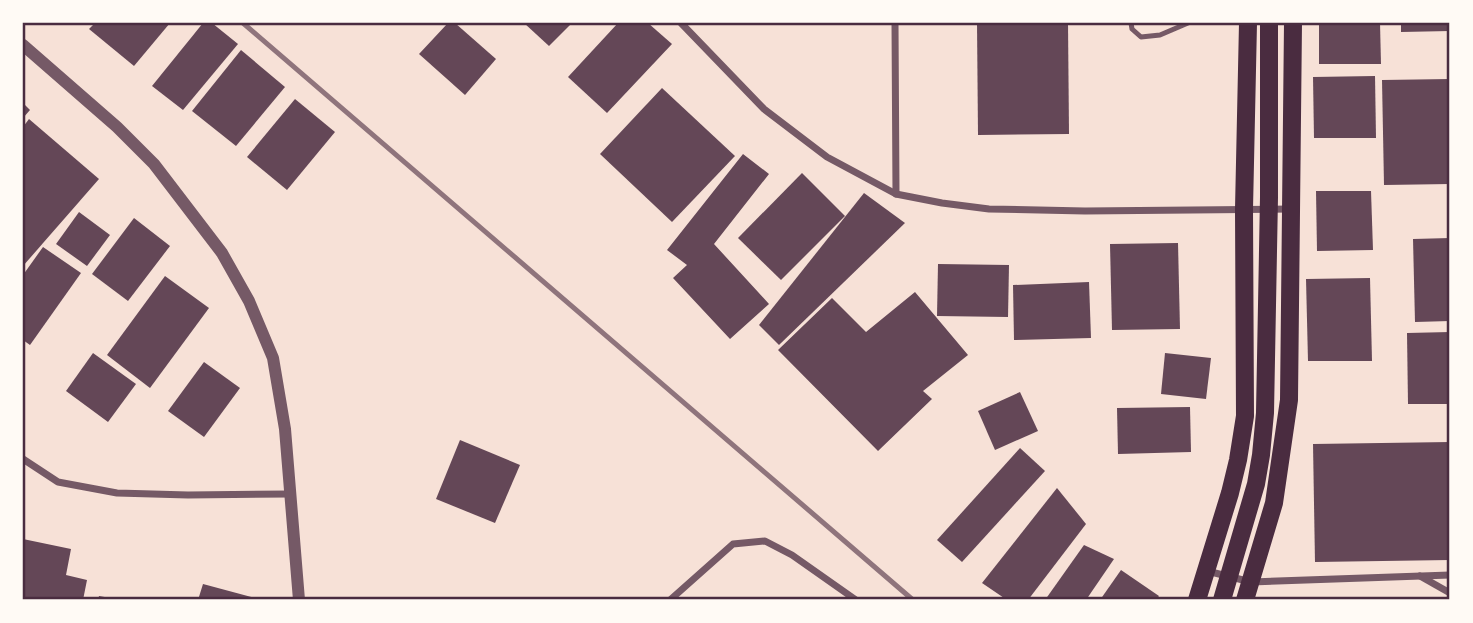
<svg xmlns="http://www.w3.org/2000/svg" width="1473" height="623" viewBox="0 0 1473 623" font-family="'Playfair Display',serif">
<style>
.building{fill:#644757}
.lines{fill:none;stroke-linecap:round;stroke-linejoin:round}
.service{stroke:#755966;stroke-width:5}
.minor{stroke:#755966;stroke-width:7}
.tertiary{stroke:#755966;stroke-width:12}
.primary{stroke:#4a2c40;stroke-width:18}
.rail{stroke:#8f747c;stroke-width:5}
.neatline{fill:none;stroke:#4a2c40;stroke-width:2.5}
</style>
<rect width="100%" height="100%" fill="#f7e1d7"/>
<g class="building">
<polygon points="95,23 170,23 134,66 89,29"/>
<polygon points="203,23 212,23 238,44 183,110 152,86"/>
<polygon points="448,23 455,23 496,59 465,95 419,54"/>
<polygon points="524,23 572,23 549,46"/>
<polygon points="618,23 648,23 672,44 607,113 568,77"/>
<polygon points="977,23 1068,23 1069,134 978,135"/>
<polygon points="1319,23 1380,23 1381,64 1319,64"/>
<polygon points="1401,23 1450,23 1450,31 1401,32"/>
<polygon points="241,50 285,87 236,146 192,111"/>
<polygon points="1375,76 1376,138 1314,138 1313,77"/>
<polygon points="1450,79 1450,184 1384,185 1382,80"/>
<polygon points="662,88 735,156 672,222 600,154"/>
<polygon points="295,99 335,132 287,190 247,157"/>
<polygon points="23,103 30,110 23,118"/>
<polygon points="29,119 99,179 23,266 23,127"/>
<polygon points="743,154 769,174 714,244 769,304 730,339 673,278 687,265 667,250"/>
<polygon points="802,173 845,216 781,280 738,238"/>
<polygon points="1316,191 1371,191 1373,250 1317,251"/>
<polygon points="864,193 905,223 779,345 759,325"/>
<polygon points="79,212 110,235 87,266 56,244"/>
<polygon points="134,218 170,246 128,301 92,274"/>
<polygon points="1450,238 1450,321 1415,322 1413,239"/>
<polygon points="1178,243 1180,329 1112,330 1110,244"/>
<polygon points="43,247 81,273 30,345 23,340 23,275"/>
<polygon points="938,264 1009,265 1008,317 937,316"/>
<polygon points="165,276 209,308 150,388 107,355"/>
<polygon points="1370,278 1372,361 1308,361 1306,279"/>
<polygon points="1089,282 1091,338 1014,340 1013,285"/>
<polygon points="915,292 968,355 923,391 932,399 878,451 778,350 832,298 866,332"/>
<polygon points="1450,332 1450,404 1408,404 1407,333"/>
<polygon points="93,353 136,384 108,422 66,391"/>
<polygon points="1165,353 1211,358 1206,399 1161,394"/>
<polygon points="204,362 240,388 204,437 168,411"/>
<polygon points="1020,392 1038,431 995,450 978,411"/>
<polygon points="1190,407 1191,452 1118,454 1117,408"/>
<polygon points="460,440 520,465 495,523 436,499"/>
<polygon points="1450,442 1450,560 1315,562 1313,444"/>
<polygon points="1020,448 1045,471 962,562 937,540"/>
<polygon points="1057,488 1086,524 1028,600 1007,600 982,583"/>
<polygon points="23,539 71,549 66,575 87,580 83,600 23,600"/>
<polygon points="1084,545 1114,559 1086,600 1045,600"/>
<polygon points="1121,570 1159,596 1156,600 1100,600"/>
<polygon points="203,584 259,599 259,600 198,600"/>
<polygon points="99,596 116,599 116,600 98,600"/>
</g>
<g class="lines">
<polyline class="service" points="1131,23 1132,29 1141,37 1160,35 1188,23"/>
<g class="minor">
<polyline points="681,23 764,109 827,157 896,194 942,203 989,209 1085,211 1290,209"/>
<polyline points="895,23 896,194"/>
<polyline points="23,459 58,482 117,493 188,495 290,494"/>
<polyline points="1207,571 1251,582 1450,575"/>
<polyline points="1420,576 1450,593"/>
<polyline points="670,600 733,544 765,541 792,555 856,600"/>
</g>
<polyline class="tertiary" points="23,45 117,127 154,164 222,253 249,301 273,358 285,429 299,600"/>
<g class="primary">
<polyline points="1197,600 1230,493 1238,460 1245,416 1244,209 1248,23"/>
<polyline points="1222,600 1256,484 1261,455 1265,413 1269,197 1269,23"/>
<polyline points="1245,600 1274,503 1289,400 1293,23"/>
</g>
<polyline class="rail" points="243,23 913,600"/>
</g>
<rect width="1473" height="623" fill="none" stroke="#fffaf5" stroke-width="49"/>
<rect x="24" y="24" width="1424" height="574" class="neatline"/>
</svg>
